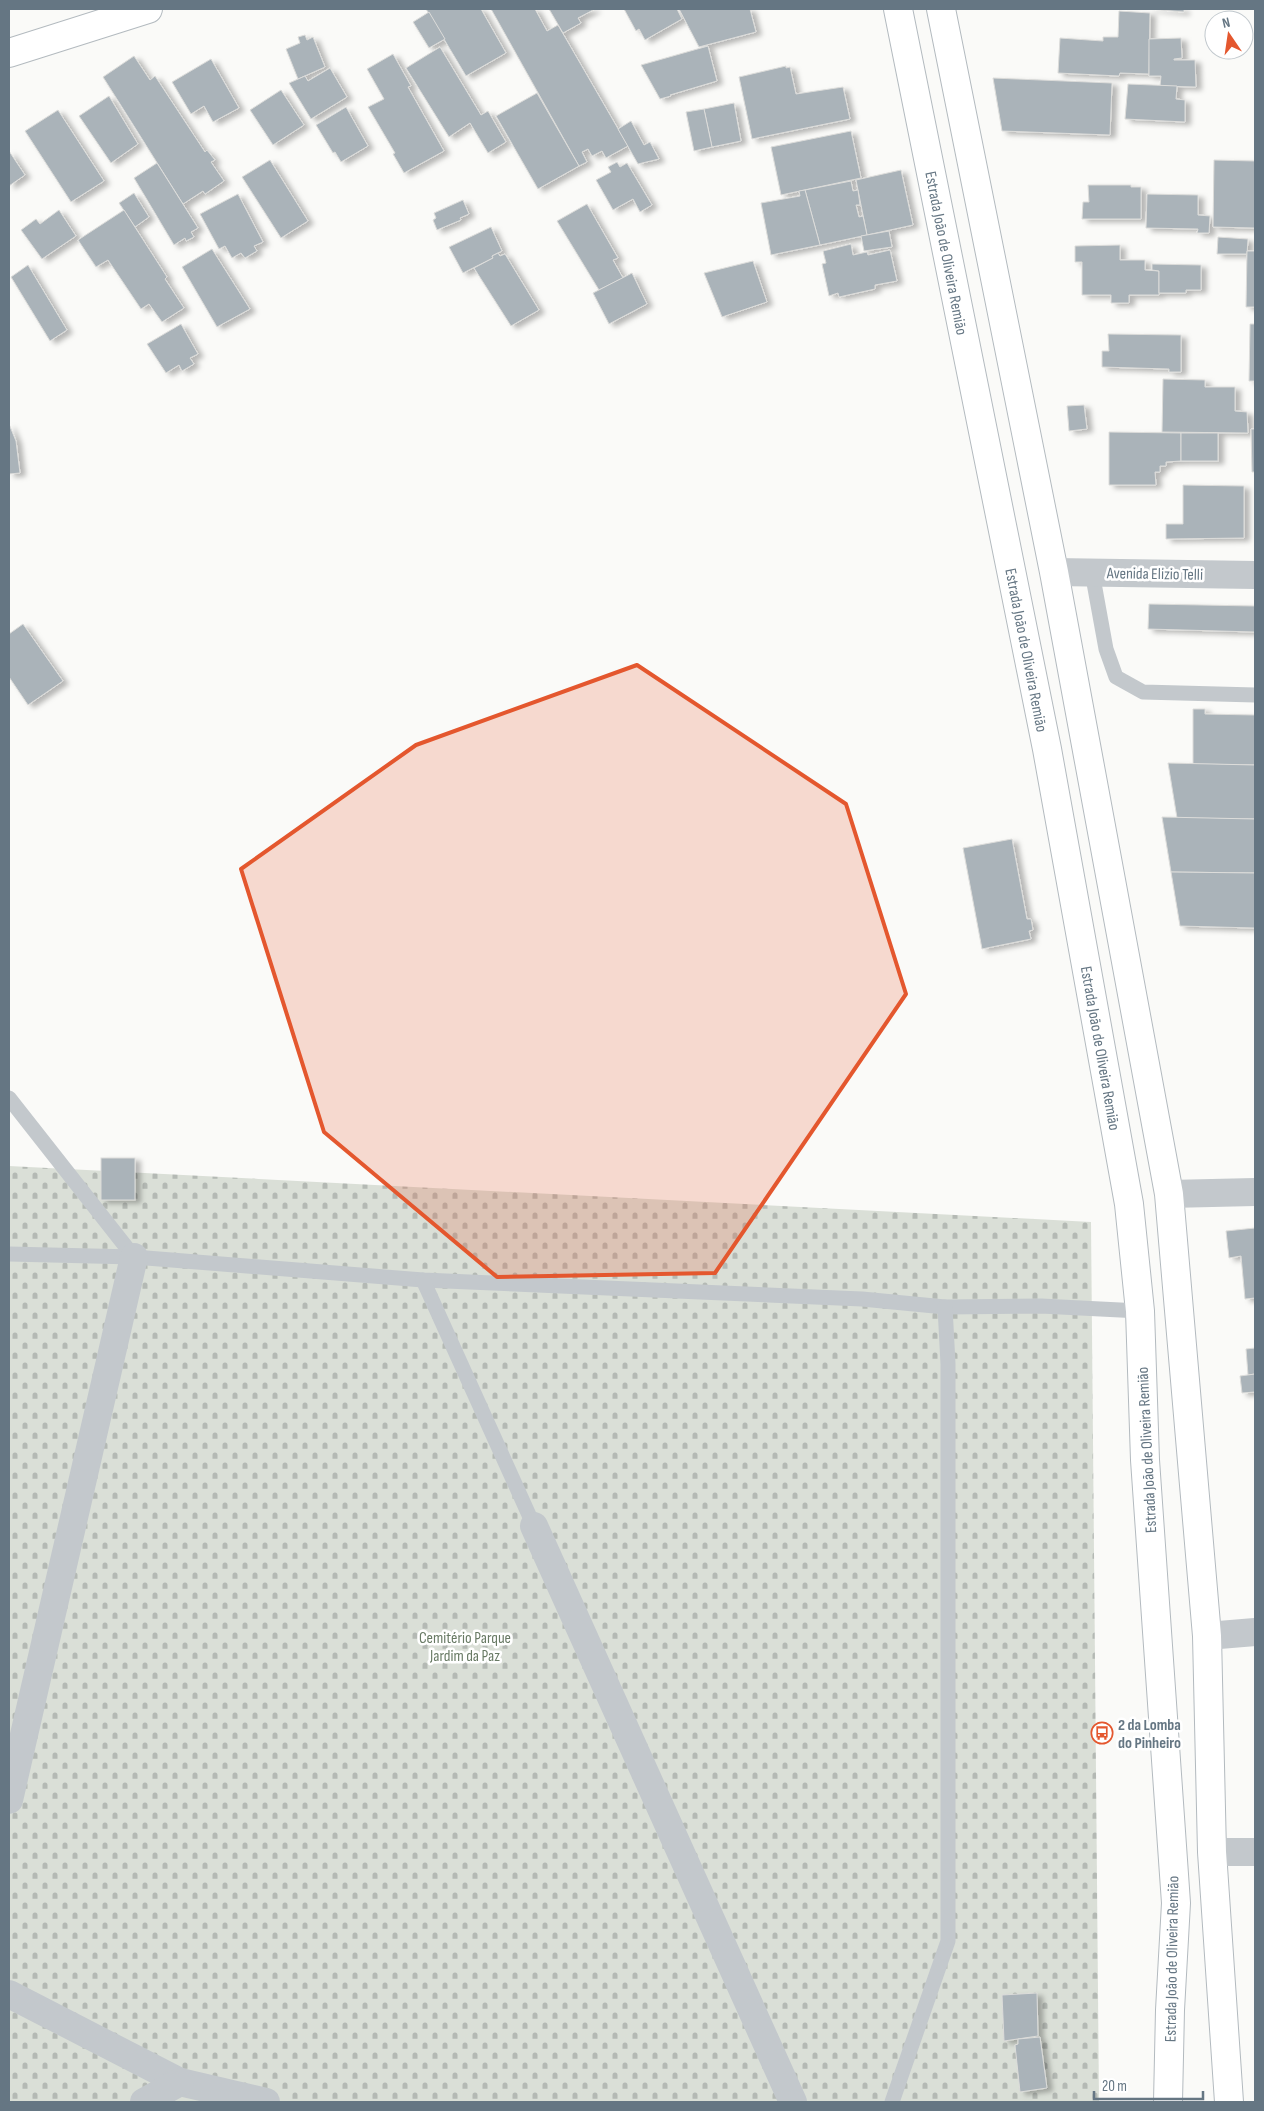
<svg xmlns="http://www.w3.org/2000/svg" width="1264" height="2111" viewBox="0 0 1264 2111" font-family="'Sofia Sans Condensed',sans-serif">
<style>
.cemetery{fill:url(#cemetery-stones)}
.building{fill:#aab3b9;stroke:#dcdcda;filter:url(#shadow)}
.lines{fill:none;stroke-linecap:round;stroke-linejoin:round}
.secondary-casing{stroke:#b3babf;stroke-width:30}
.lane{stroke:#c3c8cc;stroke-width:15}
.street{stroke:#c3c8cc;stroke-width:28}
.secondary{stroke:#fff;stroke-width:28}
.marked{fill:#e4572e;fill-opacity:0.2;stroke:#e4572e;stroke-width:4;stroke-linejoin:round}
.labels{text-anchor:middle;stroke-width:5;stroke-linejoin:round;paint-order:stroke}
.street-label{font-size:16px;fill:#657683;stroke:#fff}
.park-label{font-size:16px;fill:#687a64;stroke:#fff}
.poi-label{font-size:16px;font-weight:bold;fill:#657683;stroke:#fff;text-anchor:start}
</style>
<defs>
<pattern id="cemetery-stones" width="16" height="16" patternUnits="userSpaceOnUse" patternTransform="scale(1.25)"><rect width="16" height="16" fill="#dadfd7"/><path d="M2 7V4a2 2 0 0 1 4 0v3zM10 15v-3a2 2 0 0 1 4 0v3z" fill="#b4b9b4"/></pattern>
<filter id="shadow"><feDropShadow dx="5.5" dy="3" stdDeviation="2.5" flood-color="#0004"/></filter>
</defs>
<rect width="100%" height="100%" fill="#fafaf8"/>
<polygon class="cemetery" points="9,1166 1091,1222 1099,2102 9,2102"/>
<g class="building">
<polygon points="426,9 481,9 506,53 466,76"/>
<polygon points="491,9 535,9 547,31 558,25 628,146 606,158 602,151 592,156 588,149 582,152 587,162 579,166"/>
<polygon points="549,9 595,9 578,18 581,23 563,33"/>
<polygon points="624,9 677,9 682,19 645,40 639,29 636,31"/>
<polygon points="679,9 750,9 756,32 699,47"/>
<polygon points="1149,9 1184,9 1184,12"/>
<polygon points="1119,11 1150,13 1149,74 1120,73 1119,76 1058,73 1060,38 1103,41 1103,37 1118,37"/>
<polygon points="429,12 445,39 429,48 413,22"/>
<polygon points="305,35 307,40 313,37 325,67 298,79 286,49 300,43 298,37"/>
<polygon points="1181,38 1182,58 1174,59 1174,60 1195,60 1196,87 1160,86 1161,76 1149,76 1149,39"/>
<polygon points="708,46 717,81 670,95 671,96 660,99 641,65"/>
<polygon points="440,47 481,115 488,111 506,142 488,153 470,123 449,137 406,68"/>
<polygon points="393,54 411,86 408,87 444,151 404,173 393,154 395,153 368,107 384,99 367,69"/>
<polygon points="134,56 150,80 155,76 205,152 207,150 215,160 211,162 224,181 205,194 203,191 183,204 103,77"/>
<polygon points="211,59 239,108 213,122 204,106 191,114 172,82"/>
<polygon points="786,66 786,68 790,67 796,94 843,87 850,119 752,139 739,77"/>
<polygon points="330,68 347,97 311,119 289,83 305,76 308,81"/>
<polygon points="993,78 1112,83 1110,135 1002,131"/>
<polygon points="1128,84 1177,86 1176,99 1185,100 1185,122 1125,119"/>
<polygon points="281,90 304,125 273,145 250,110"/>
<polygon points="537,93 579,166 538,189 496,116"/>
<polygon points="109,96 138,144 111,163 79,116"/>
<polygon points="734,103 741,141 712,147 704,109"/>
<polygon points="346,107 368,146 341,162 335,152 333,153 316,125"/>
<polygon points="704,109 712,147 694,151 686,112"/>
<polygon points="58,110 104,181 71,202 25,131"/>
<polygon points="631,121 644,145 650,142 659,159 638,164 618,129"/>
<polygon points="851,131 861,178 781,195 771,147"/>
<polygon points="9,151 25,175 9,186"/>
<polygon points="270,160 308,221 281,238 242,177"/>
<polygon points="1214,160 1255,161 1255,228 1213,227"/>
<polygon points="617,162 620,167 627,163 652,205 640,212 633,199 613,210 596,180 611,172 608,167"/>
<polygon points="157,163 198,228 191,232 194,237 186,241 185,238 174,245 134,178"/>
<polygon points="901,170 913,225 867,235 856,180"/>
<polygon points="851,181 853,191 858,190 860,205 856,205 859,217 863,216 867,235 820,245 805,190"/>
<polygon points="1088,185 1131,185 1131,187 1141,187 1141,219 1082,219 1083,202 1089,202"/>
<polygon points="805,190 820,245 771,255 761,203 800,196 799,191"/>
<polygon points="134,193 149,217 135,227 119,203"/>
<polygon points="238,194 263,242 254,246 257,251 245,258 241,253 232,258 225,246 219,249 200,214"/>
<polygon points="1147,194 1198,195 1198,215 1210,216 1209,233 1197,233 1198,229 1146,228"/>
<polygon points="463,200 469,214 460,218 461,220 437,230 433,220 436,218 434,213"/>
<polygon points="587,204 618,258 613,260 623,278 599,290 557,221"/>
<polygon points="59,210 76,236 42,259 21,230 36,219 40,224"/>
<polygon points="124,210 167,277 165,279 184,308 162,322 149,304 141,309 108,260 96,267 78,240"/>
<polygon points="491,227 502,251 492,256 493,258 463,273 449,247"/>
<polygon points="889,231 892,247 864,251 861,236"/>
<polygon points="1218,237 1248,239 1247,254 1217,254"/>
<polygon points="851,244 853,255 867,252 868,255 890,250 897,281 875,285 875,289 839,297 838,293 829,296 822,264 826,263 823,251"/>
<polygon points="1120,245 1120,260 1145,260 1145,270 1159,271 1159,295 1129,295 1129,303 1111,303 1111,295 1082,295 1082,262 1075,262 1075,246"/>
<polygon points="212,249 250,309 217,327 182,267"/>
<polygon points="1247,251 1255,251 1255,307 1246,307"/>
<polygon points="498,253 500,256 505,254 539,310 511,326 474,268 493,258 492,256"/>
<polygon points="753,261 767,302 722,317 704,273"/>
<polygon points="1152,264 1201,265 1201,290 1186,290 1186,293 1159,293 1159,271 1152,270"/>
<polygon points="28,265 67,330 50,341 11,277"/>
<polygon points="632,273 647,304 609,324 593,293"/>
<polygon points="181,324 198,354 190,358 194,364 182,371 179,365 166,373 147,344"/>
<polygon points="1250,324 1255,324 1255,381 1249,381"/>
<polygon points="1108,334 1181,335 1181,372 1169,372 1169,369 1102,367 1102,351 1109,351"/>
<polygon points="1163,379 1205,380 1205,387 1235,387 1235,411 1247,412 1248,433 1162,432"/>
<polygon points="1084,405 1087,429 1069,431 1067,406"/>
<polygon points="9,424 16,441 20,473 9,474"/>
<polygon points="1251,429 1255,429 1255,472 1252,472"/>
<polygon points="1109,432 1181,433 1181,461 1166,462 1166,466 1160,466 1160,472 1155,472 1156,485 1109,485"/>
<rect x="1181" y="433" width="37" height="28"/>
<polygon points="1183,485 1244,486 1244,538 1166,539 1166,524 1183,524"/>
<polygon points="1149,604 1255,606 1255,632 1148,629"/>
<polygon points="23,624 63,681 28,705 9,677 9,634"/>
<polygon points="1193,709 1205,709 1205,714 1255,715 1255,765 1193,764"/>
<polygon points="1168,763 1255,765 1255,819 1177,818"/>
<polygon points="1162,817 1255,819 1255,873 1171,872"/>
<polygon points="1012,839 1027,919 1031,919 1033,930 1029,931 1031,939 982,949 963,848"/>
<polygon points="1171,872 1255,873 1255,928 1180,926"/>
<rect x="101" y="1158" width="34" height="42"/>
<polygon points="1255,1228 1255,1298 1245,1299 1241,1256 1229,1258 1226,1231"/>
<polygon points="1255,1348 1255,1374 1248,1375 1246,1349"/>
<polygon points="1255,1374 1255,1392 1242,1393 1240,1376"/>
<polygon points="1037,1993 1038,2036 1004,2041 1002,1995"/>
<polygon points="1040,2037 1047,2088 1020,2092 1015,2045 1018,2044 1018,2039"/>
</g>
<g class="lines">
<g class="secondary-casing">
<g id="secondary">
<polyline points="898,9 1047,749 1129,1204 1140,1311 1145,1460 1176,1903 1170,2010 1168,2102"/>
<polyline points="941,9 1054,572 1169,1194 1207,1636 1212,1852 1229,2102"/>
<polyline points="9,53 148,9"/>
</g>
</g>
<g class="lane">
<polyline points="1092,572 1106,649 1116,677 1143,692 1255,695"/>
<polyline points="9,1098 134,1257"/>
<polyline points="9,1254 134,1257 423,1280 862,1299 945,1307 1041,1306 1140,1311"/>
<polyline points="423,1280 534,1526"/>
<polyline points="892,2102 948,1941 948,1364 945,1307"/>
</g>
<g class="street">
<polyline points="1054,572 1255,575"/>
<polyline points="1169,1194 1255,1192"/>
<polyline points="534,1526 793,2102"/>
<polyline points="1207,1636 1255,1632"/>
<polyline points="9,1800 134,1257"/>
<polyline points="1212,1852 1255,1852"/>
<polyline points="9,1994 180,2082 266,2102"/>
<polyline points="144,2102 180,2082"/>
</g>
<use href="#secondary" class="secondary"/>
</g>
<path class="marked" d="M637 665 846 804 906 994 715 1273 497 1277 324 1132 241 869 416 745Z"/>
<defs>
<g id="bus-ring" transform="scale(1.125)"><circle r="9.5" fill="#fff" stroke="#e4572e" stroke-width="1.5"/><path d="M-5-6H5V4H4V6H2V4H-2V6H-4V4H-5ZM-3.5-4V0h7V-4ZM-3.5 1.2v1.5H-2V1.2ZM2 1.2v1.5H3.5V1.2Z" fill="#e4572e"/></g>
</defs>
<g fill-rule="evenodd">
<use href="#bus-ring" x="1102" y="1733"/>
</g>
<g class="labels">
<g class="street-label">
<text transform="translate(947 253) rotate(79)" y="6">Estrada João de Oliveira Remião</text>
<text transform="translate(1155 573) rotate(1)" y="6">Avenida Elizio Telli</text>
<text transform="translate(1027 650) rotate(79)" y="6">Estrada João de Oliveira Remião</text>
<text transform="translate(1101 1048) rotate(80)" y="6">Estrada João de Oliveira Remião</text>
<text transform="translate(1146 1450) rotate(-93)" y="6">Estrada João de Oliveira Remião</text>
<text transform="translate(1171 1959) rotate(-89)" y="6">Estrada João de Oliveira Remião</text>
</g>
<g class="park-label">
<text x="465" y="1643">Cemitério Parque<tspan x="465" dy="18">Jardim da Paz</tspan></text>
</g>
<g class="poi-label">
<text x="1118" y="1730">2 da Lomba<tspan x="1118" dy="18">do Pinheiro</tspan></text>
</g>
</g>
<rect width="1264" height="2111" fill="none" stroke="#657683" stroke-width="20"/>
<g transform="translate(1229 35) rotate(347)"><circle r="24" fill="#ffffff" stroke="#c1c8cd"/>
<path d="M0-4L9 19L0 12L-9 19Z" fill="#e4572e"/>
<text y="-8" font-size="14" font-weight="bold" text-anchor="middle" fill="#657683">N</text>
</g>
<path d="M1094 2091v8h109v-8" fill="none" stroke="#657683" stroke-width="2.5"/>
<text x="1102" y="2091" font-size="15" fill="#657683" stroke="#ffffff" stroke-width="4" paint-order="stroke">20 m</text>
</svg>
